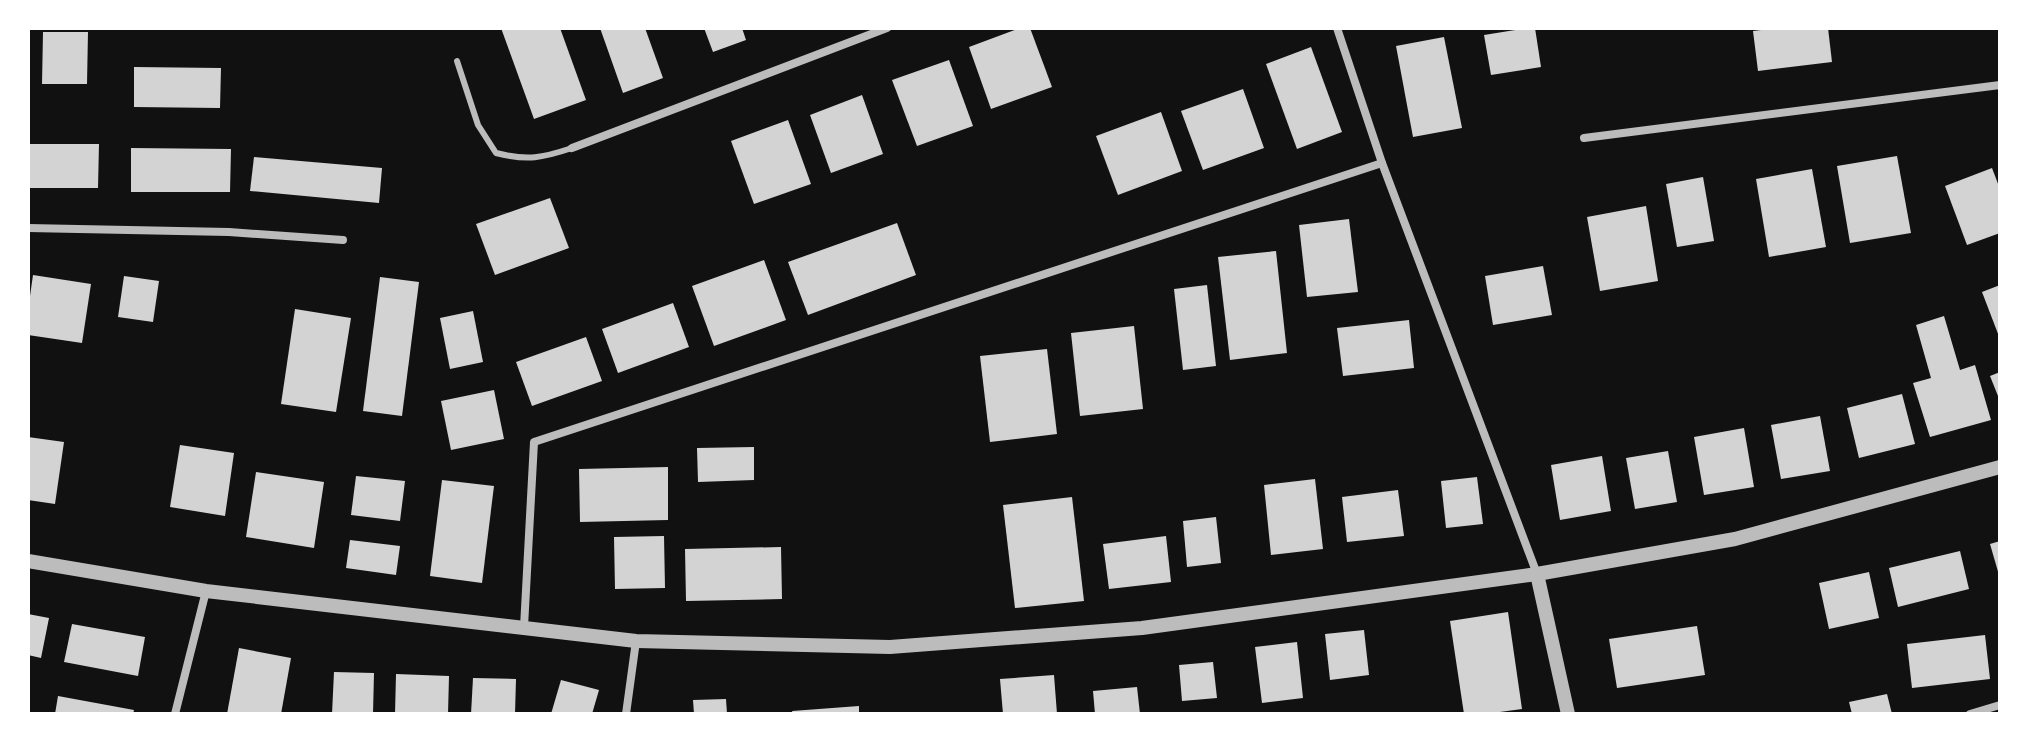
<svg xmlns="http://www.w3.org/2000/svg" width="2028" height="742" viewBox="0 0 2028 742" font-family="'Work Sans',sans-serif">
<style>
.building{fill:#d3d3d3}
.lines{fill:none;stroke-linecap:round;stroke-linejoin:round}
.service{stroke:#bcbcbc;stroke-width:6}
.minor{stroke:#bcbcbc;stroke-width:8}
.tertiary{stroke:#bcbcbc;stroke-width:14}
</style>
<rect width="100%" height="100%" fill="#111"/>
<g class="building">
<polygon points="501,28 560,28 586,100 534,119"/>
<polygon points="600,28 645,28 663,78 623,93"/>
<polygon points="704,28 742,28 746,40 713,52"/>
<polygon points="1020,28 1030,28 1052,87 991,109 969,47"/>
<polygon points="1528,28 1535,28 1541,67 1491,75 1484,35"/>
<polygon points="1777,28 1828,28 1832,62 1758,71 1753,31"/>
<polygon points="43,32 88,32 87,84 42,84"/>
<polygon points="1444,37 1462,128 1413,137 1396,46"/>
<polygon points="1311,47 1342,132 1297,149 1266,64"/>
<polygon points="949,60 973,126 917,146 892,80"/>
<polygon points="134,67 221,68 220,108 134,107"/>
<polygon points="1243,89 1264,148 1203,170 1181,111"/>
<polygon points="862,95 883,154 831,173 810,115"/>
<polygon points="1161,112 1182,171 1118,195 1096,136"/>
<polygon points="788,120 811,184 754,204 731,141"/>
<polygon points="28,144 99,144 98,188 28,188"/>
<polygon points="131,148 231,149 230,192 131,192"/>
<polygon points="1897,156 1911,233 1850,243 1837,166"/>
<polygon points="254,157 382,168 379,203 250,191"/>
<polygon points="1992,168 2000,189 2000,233 1967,245 1945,186"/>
<polygon points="1812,169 1826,247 1769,257 1756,179"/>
<polygon points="1703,177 1714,241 1677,247 1666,184"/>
<polygon points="550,198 569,248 495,275 476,224"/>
<polygon points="1646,206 1658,281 1600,291 1587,217"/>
<polygon points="1349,219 1358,292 1307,297 1299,225"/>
<polygon points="897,223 916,275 808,315 788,262"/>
<polygon points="1276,251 1287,353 1230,360 1218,257"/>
<polygon points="764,260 786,320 714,346 692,286"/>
<polygon points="1543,266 1552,315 1493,325 1485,276"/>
<polygon points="33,275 91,284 82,343 28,335 28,310"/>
<polygon points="124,276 159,281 153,322 118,317"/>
<polygon points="380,277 419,282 402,416 363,411"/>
<polygon points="1207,285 1216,366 1183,370 1174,289"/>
<polygon points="2000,285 2000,339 1982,292"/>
<polygon points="673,303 689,347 618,373 602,329"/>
<polygon points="295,309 351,318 336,412 281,404"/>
<polygon points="473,311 483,362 450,369 440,318"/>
<polygon points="1944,316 1960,370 1975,365 1991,420 1930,437 1913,383 1931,378 1916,325"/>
<polygon points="1409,320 1414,368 1343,376 1337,328"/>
<polygon points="1134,326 1143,409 1080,416 1071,333"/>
<polygon points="586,337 602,381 532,406 516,362"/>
<polygon points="1047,349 1057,434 990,442 980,356"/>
<polygon points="2000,372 2000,401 1990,376"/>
<polygon points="494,390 504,439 451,450 441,401"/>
<polygon points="1902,394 1915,444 1859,458 1847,408"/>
<polygon points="1820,416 1830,471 1781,479 1771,425"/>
<polygon points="1744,428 1754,487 1704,495 1694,437"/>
<polygon points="28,437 64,442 55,504 28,500"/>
<polygon points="180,445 234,453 225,516 170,507"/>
<polygon points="754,447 754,480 698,482 697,448"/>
<polygon points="1668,451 1677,502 1635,509 1626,458"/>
<polygon points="1602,456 1611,511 1560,520 1551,465"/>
<polygon points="668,467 668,520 580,522 579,469"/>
<polygon points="256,472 324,482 314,548 246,537"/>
<polygon points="356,476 405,481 400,521 351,515"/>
<polygon points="1477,477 1483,524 1446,528 1441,481"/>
<polygon points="1315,479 1323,549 1271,555 1264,485"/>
<polygon points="442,480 494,486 482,583 430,576"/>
<polygon points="1398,490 1404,536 1347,542 1342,497"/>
<polygon points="1072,497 1084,601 1015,608 1003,505"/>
<polygon points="1216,517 1221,563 1187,567 1183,521"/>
<polygon points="664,536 665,588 615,589 614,537"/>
<polygon points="1166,536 1171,582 1109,589 1103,544"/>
<polygon points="350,540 400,546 396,575 346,568"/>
<polygon points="2000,541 2000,575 1999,575 1990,544"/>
<polygon points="781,547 782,599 686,601 685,549"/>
<polygon points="1960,551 1969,589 1898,607 1889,568"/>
<polygon points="1869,572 1879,618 1829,629 1819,583"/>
<polygon points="1508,612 1522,709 1485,714 1464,714 1450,621"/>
<polygon points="28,614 49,618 41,658 28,655"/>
<polygon points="72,624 145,637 138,676 64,662"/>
<polygon points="1697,626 1705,675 1617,688 1609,639"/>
<polygon points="1364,630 1369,675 1330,680 1325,634"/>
<polygon points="1985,635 1990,679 1912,688 1907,644"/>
<polygon points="1297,642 1303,698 1262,703 1255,647"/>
<polygon points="239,648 291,658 281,714 227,714"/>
<polygon points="1213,662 1217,698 1182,701 1179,665"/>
<polygon points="334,672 374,673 373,714 332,714"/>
<polygon points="396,674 449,676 448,714 395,714"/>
<polygon points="1054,675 1057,714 1003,714 1000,679"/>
<polygon points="473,678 516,679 515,714 471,714"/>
<polygon points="561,680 599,690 592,714 551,714"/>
<polygon points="1137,687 1140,714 1095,714 1093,691"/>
<polygon points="1887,694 1892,714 1852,714 1849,702"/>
<polygon points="58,696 134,710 133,714 55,714"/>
<polygon points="726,699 727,714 694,714 693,700"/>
<polygon points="859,706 859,714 793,714 792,711"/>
</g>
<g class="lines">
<path class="service" d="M457 61 478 125 496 153C528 161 542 158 572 148"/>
<g class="minor">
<polyline points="1337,28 1382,163 1537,574"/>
<polyline points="1584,138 2000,85"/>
<polyline points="572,148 887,28"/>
<polyline points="28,228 229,232 343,240"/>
<polyline points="524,627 534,442 1382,163"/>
<polyline points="175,714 206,591"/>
<polyline points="626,714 636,641"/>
<polyline points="1970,714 2000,705"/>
</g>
<g class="tertiary">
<polyline points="28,561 206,591 636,641 890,647 1142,628 1537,574 1735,539 2000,467"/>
<polyline points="1537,574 1568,714"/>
</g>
</g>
<rect width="2028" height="742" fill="none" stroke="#ffffff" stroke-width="60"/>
</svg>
